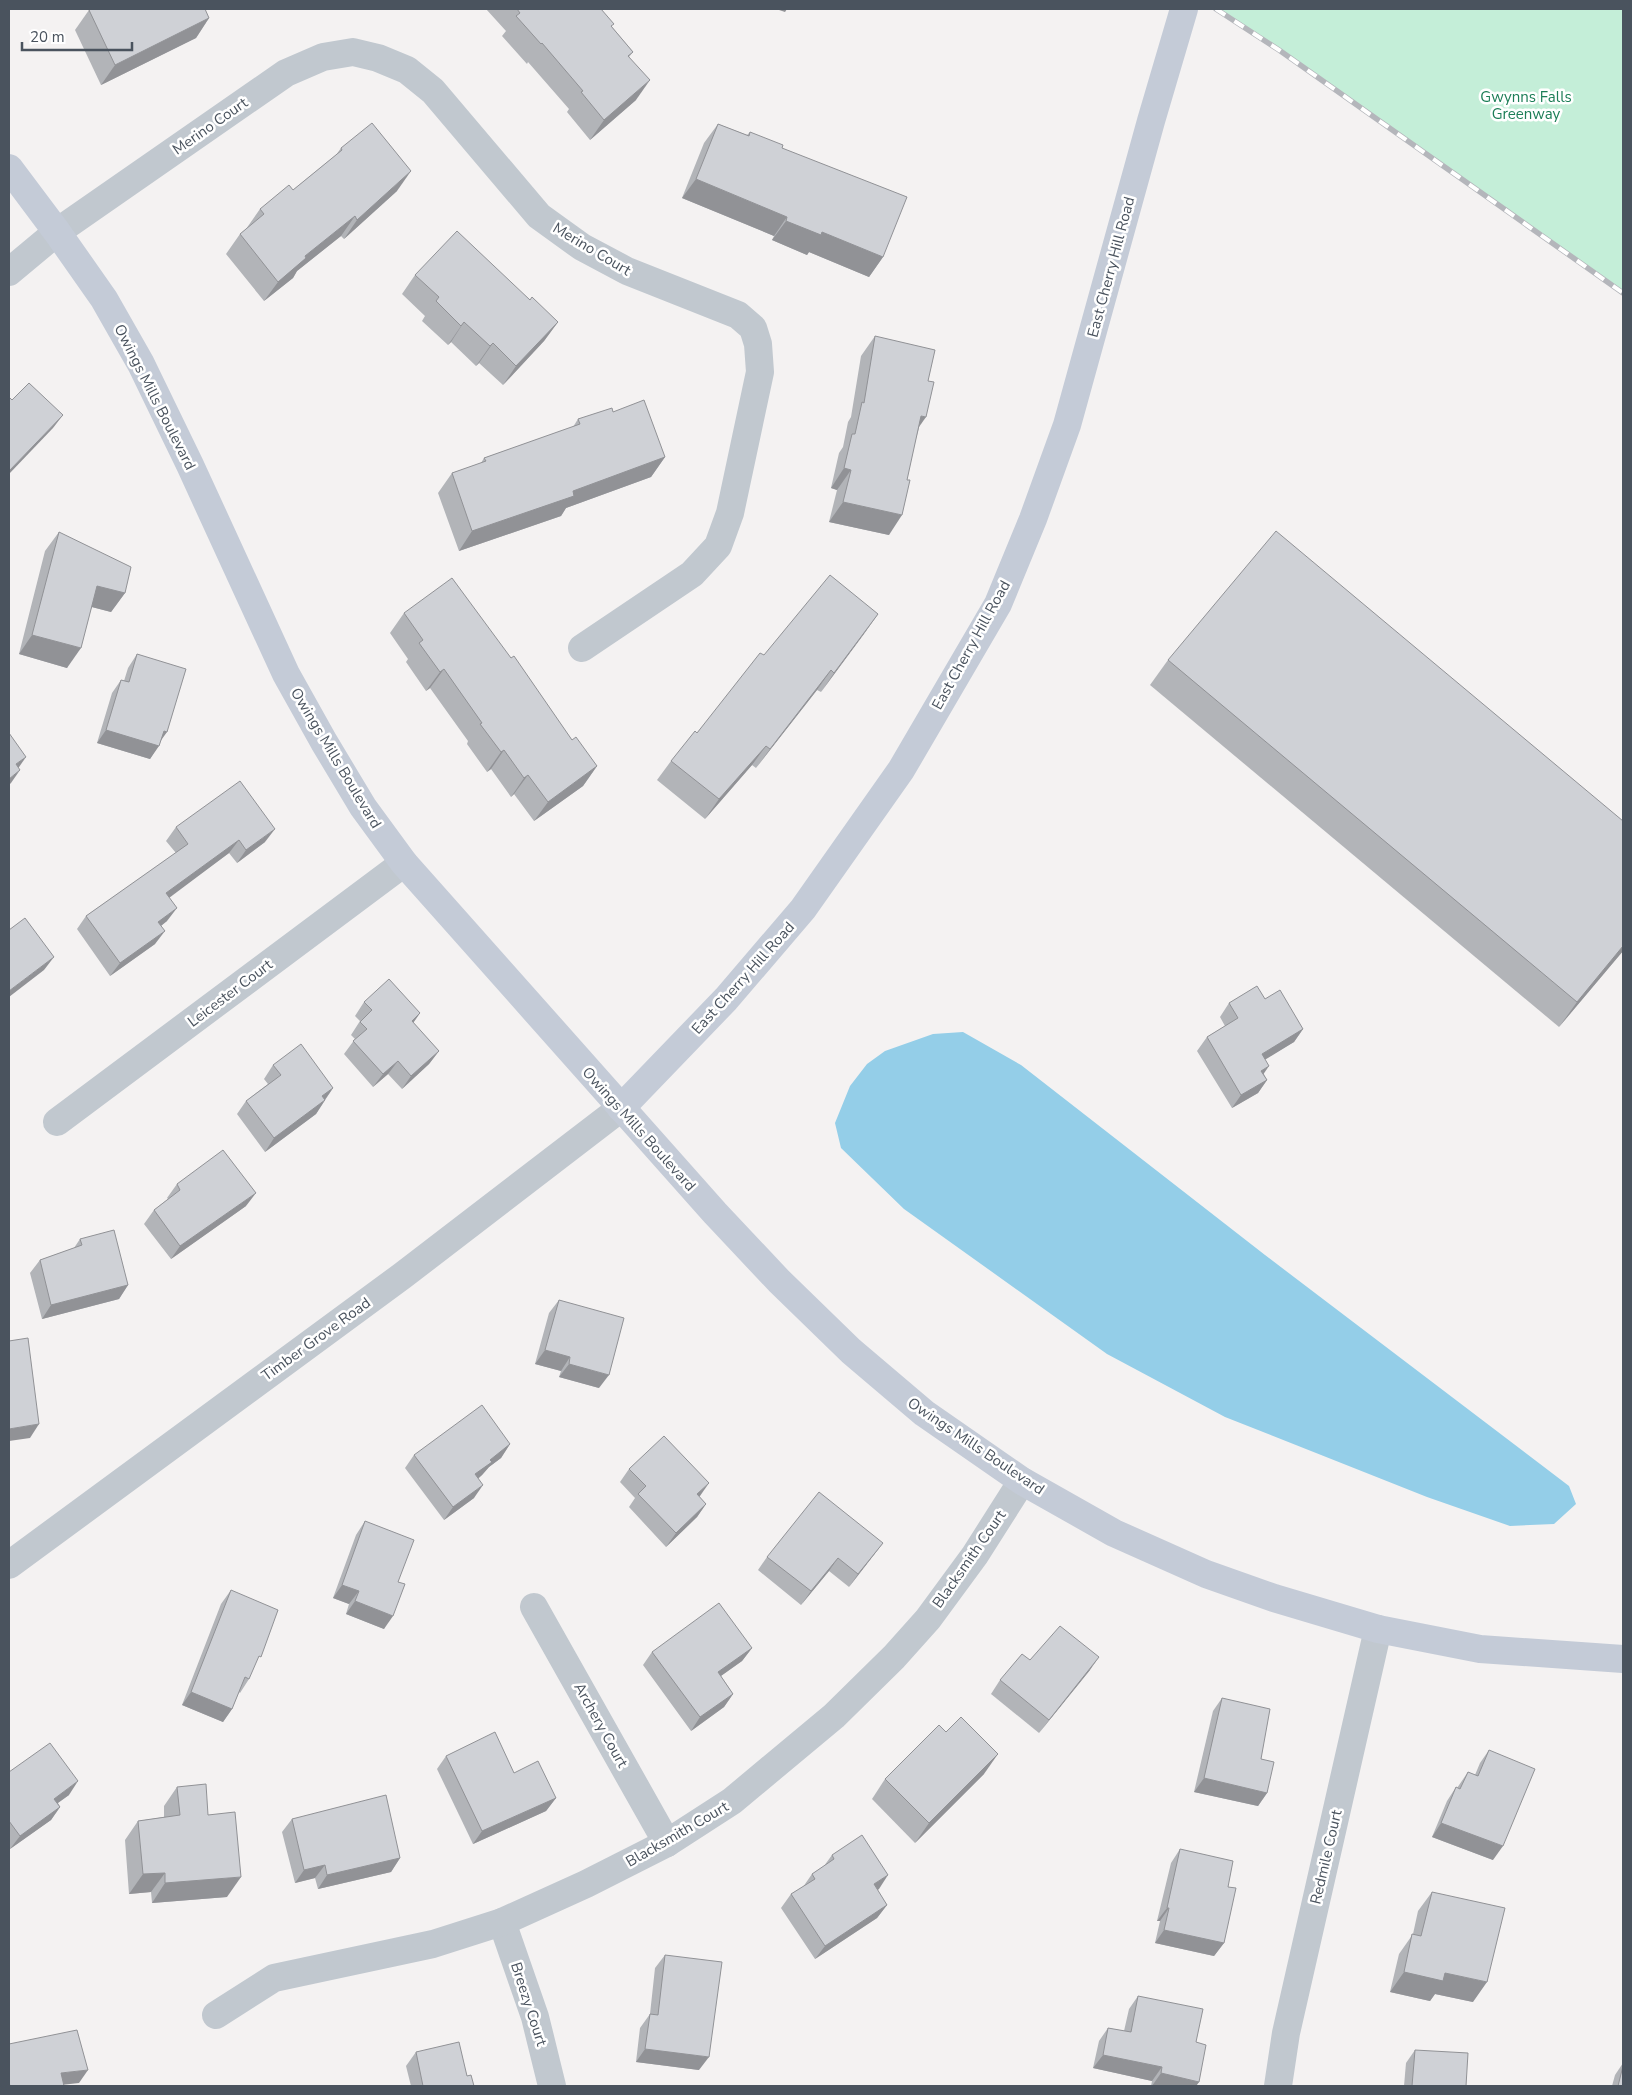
<svg xmlns="http://www.w3.org/2000/svg" width="1632" height="2095" viewBox="0 0 1632 2095" font-family="'Nunito Sans',sans-serif">
<style>
.green{fill:#c4eed8}
.water{fill:#94cee8}
.lines{fill:none;stroke-linecap:round;stroke-linejoin:round}
.minor{stroke:#c1c8cf;stroke-width:28}
.tertiary{stroke:#c1c8cf;stroke-width:28}
.secondary{stroke:#c4cbd7;stroke-width:28}
.rail-casing{stroke:#b4b6bb;stroke-width:5.5}
.rail{stroke:#fff;stroke-width:4;stroke-dasharray:11;stroke-linecap:butt}
.wall{fill:#b2b4b8}
.shaded-wall{fill:#919296}
.building{fill:#cfd1d6;stroke:#919296}
.labels{text-anchor:middle;stroke-width:5;stroke-linejoin:round;paint-order:stroke}
.park-label{font-size:15px;fill:#1d7e57;stroke:#fff}
.street-label{font-size:15px;fill:#4a535e;stroke:#fff}
</style>
<rect width="100%" height="100%" fill="#f4f2f2"/>
<polygon class="green" points="1220,9 1623,9 1623,293 1278,49"/>
<polygon class="water" points="963,1032 1021,1065 1265,1255 1569,1486 1576,1504 1554,1524 1510,1526 1427,1497 1225,1417 1107,1354 904,1209 841,1148 835,1123 850,1086 867,1064 885,1051 933,1034"/>
<g class="lines">
<g class="minor">
<polyline points="9,272 57,232 286,73 323,57 353,52 378,58 407,70 433,91 539,216 582,247 627,271 738,315 753,328 758,344 760,372 730,513 718,546 692,574 582,648"/>
<polyline points="57,1122 404,863"/>
<polyline points="534,1607 667,1843"/>
<polyline points="502,1922 535,2017 552,2086"/>
<polyline points="216,2015 274,1978 433,1944 502,1922 586,1884 667,1843 732,1801 834,1716 894,1657 928,1619 975,1555 1022,1481"/>
<polyline points="1278,2086 1286,2033 1378,1629"/>
</g>
<polyline class="tertiary" points="9,1565 402,1276 621,1108"/>
<g class="secondary">
<polyline points="9,168 57,232 104,299 141,364 190,465 286,674 324,742 363,807 404,863 715,1213 779,1281 851,1351 924,1413 1022,1481 1114,1533 1206,1574 1274,1598 1378,1629 1480,1649 1623,1659"/>
<polyline points="621,1108 726,999 803,909 901,770 998,604 1033,519 1067,425 1151,121 1184,9"/>
</g>
<g class="rail-casing">
<polyline id="rail" points="1216,9 1279,50 1623,293"/>
</g>
<use href="#rail" class="rail"/>
</g>
<g class="wall">
<polygon points="486,9 601,9 612,27 633,52 629,57 636,100 590,140 567,112 569,109 528,62 527,64 502,36 506,31"/>
<polygon points="89,10 209,18 196,38 101,85 75,30"/>
<polygon points="718,124 747,135 750,132 782,148 883,257 869,277 809,252 807,255 772,240 774,236 682,198 704,143"/>
<polygon points="341,148 397,191 344,239 341,236 297,271 293,278 264,301 226,254 240,234 246,229 260,209 293,190 336,155"/>
<polygon points="415,275 530,300 558,322 544,341 503,385 479,363 476,366 451,342 448,345 422,321 425,316 402,294"/>
<polygon points="875,336 919,428 889,535 829,522 837,490 831,488 839,453 843,447 848,422 851,417 861,356"/>
<polygon points="613,412 665,457 651,477 566,508 561,516 459,551 438,493 452,473 481,463 484,458 573,427 578,419"/>
<polygon points="59,532 125,593 111,612 92,607 67,668 19,654 45,551"/>
<polygon points="404,613 511,658 572,740 597,766 583,786 534,821 514,794 511,797 491,769 487,772 467,744 468,741 430,688 426,691 406,662 408,659 390,633"/>
<polygon points="878,614 821,692 817,690 756,768 752,765 705,819 657,780 671,761 697,733 764,655"/>
<polygon points="137,654 161,741 150,759 97,743 112,693 121,680 124,681 128,668"/>
<polygon points="1168,660 1623,821 1623,951 1559,1027 1150,685"/>
<polygon points="176,827 265,842 237,863 229,853 169,897 167,921 161,926 155,944 110,976 77,929 86,916 176,853 166,841"/>
<polygon points="1265,999 1303,1029 1294,1042 1265,1059 1264,1074 1267,1080 1258,1093 1232,1108 1197,1051 1207,1037 1225,1026 1220,1017 1229,1003"/>
<polygon points="364,1002 420,1013 413,1023 439,1051 429,1064 402,1089 388,1074 373,1087 344,1054 355,1039 351,1035 360,1021 355,1016"/>
<polygon points="273,1065 333,1088 316,1114 265,1152 237,1114 246,1101 268,1084 264,1079"/>
<polygon points="177,1184 246,1206 171,1259 144,1224 154,1210 168,1199 167,1198"/>
<polygon points="80,1239 128,1285 119,1299 42,1319 30,1273 40,1260 74,1248"/>
<polygon points="559,1300 599,1388 559,1377 561,1371 535,1364 549,1313"/>
<polygon points="510,1444 501,1458 489,1467 482,1475 478,1479 474,1498 444,1520 405,1468 414,1455"/>
<polygon points="629,1469 699,1497 706,1504 697,1517 666,1547 629,1507 635,1498 620,1482"/>
<polygon points="365,1521 398,1582 384,1629 346,1614 349,1604 333,1598 356,1535"/>
<polygon points="883,1543 873,1556 849,1587 829,1571 801,1605 758,1570 767,1557"/>
<polygon points="231,1590 249,1679 240,1693 239,1692 232,1709 223,1722 182,1705 221,1604"/>
<polygon points="752,1648 742,1661 721,1676 733,1694 724,1707 691,1731 643,1665 652,1652"/>
<polygon points="1030,1660 1090,1670 1039,1733 991,1694 1000,1680"/>
<polygon points="1222,1698 1261,1759 1267,1793 1258,1806 1194,1792 1213,1711"/>
<polygon points="1489,1750 1493,1860 1432,1837 1447,1801 1456,1787 1457,1788 1468,1772 1475,1775 1480,1763"/>
<polygon points="446,1756 514,1773 556,1798 546,1811 473,1844 437,1769"/>
<polygon points="9,1772 69,1795 58,1803 60,1807 51,1820 10,1849 9,1847"/>
<polygon points="984,1774 915,1843 872,1799 885,1779"/>
<polygon points="177,1787 208,1815 227,1897 152,1903 151,1892 129,1894 125,1840 138,1821 164,1817 164,1806"/>
<polygon points="292,1819 400,1858 391,1872 318,1889 315,1878 295,1883 282,1832"/>
<polygon points="1180,1849 1228,1887 1224,1943 1214,1956 1155,1943 1160,1921 1157,1921 1171,1863"/>
<polygon points="832,1855 879,1889 877,1890 887,1905 877,1918 815,1959 781,1908 791,1894 803,1887 812,1874 824,1866"/>
<polygon points="1432,1892 1473,2002 1435,1994 1430,2001 1390,1992 1399,1954 1413,1934 1418,1911"/>
<polygon points="665,1955 699,2070 636,2062 640,2028 650,2014 655,1968"/>
<polygon points="1138,1996 1196,2042 1199,2082 1196,2086 1151,2086 1152,2081 1093,2068 1099,2041 1108,2028 1124,2031 1129,2009"/>
<polygon points="1415,2050 1466,2086 1404,2086 1406,2063"/>
<polygon points="416,2052 467,2076 474,2086 411,2086 406,2066"/>
<polygon points="1623,2063 1623,2086 1612,2086 1615,2075"/>
</g>
<g class="shaded-wall">
<polygon points="776,9 787,9 785,12"/>
<polygon points="209,18 196,38 101,85 115,65"/>
<polygon points="650,80 636,100 590,140 604,120"/>
<polygon points="411,171 397,191 344,239 357,220"/>
<polygon points="696,179 787,217 774,236 682,198"/>
<polygon points="355,216 341,236 297,271 293,278 264,301 278,282 305,256"/>
<polygon points="786,221 822,232 883,257 869,277 809,252 807,255 772,240"/>
<polygon points="464,322 451,342 448,345 461,326"/>
<polygon points="558,322 544,341 503,385 516,366"/>
<polygon points="493,343 479,363 476,366 490,346"/>
<polygon points="63,415 53,428 9,474 9,471"/>
<polygon points="921,416 926,417 912,437"/>
<polygon points="665,457 651,477 566,508 561,516 459,551 472,531 573,491"/>
<polygon points="844,468 851,470 837,490 831,488"/>
<polygon points="843,502 902,515 889,535 829,522"/>
<polygon points="97,586 125,593 111,612 84,605"/>
<polygon points="878,614 864,634 821,692 834,673"/>
<polygon points="32,635 81,648 67,668 19,654"/>
<polygon points="444,669 430,688 426,691 440,672"/>
<polygon points="831,670 817,690 756,768 770,749"/>
<polygon points="106,730 164,731 167,732 157,746 159,746 150,759 97,743"/>
<polygon points="766,746 752,765 705,819 719,799"/>
<polygon points="504,750 491,769 487,772 501,752"/>
<polygon points="26,757 17,770 16,764"/>
<polygon points="597,766 583,786 534,821 548,802"/>
<polygon points="20,770 11,783 9,785 9,779"/>
<polygon points="528,775 514,794 511,797 524,778"/>
<polygon points="275,829 265,842 237,863 246,850"/>
<polygon points="239,840 229,853 157,907 166,893"/>
<polygon points="177,908 167,921 149,935 158,922"/>
<polygon points="165,931 155,944 110,976 120,963"/>
<polygon points="1623,946 1623,951 1559,1027 1577,1002"/>
<polygon points="54,957 44,970 9,997 9,991"/>
<polygon points="420,1013 411,1026 412,1021"/>
<polygon points="1303,1029 1294,1042 1253,1067 1262,1054"/>
<polygon points="439,1051 429,1064 402,1089 411,1076"/>
<polygon points="398,1061 388,1074 373,1087 383,1074"/>
<polygon points="1269,1066 1260,1079 1261,1071"/>
<polygon points="1267,1080 1258,1093 1232,1108 1241,1095"/>
<polygon points="333,1088 324,1101 322,1096"/>
<polygon points="325,1100 316,1114 265,1152 274,1138"/>
<polygon points="256,1193 246,1206 171,1259 180,1246"/>
<polygon points="128,1285 119,1299 42,1319 51,1305"/>
<polygon points="545,1350 570,1357 561,1371 535,1364"/>
<polygon points="569,1364 609,1375 599,1388 559,1377"/>
<polygon points="39,1424 30,1438 9,1441 9,1429"/>
<polygon points="510,1444 501,1458 489,1467 482,1475 466,1488 475,1474 490,1460"/>
<polygon points="709,1483 700,1496 687,1508 697,1494"/>
<polygon points="483,1485 474,1498 444,1520 453,1507"/>
<polygon points="706,1504 697,1517 666,1547 676,1533"/>
<polygon points="883,1543 873,1556 849,1587 858,1574"/>
<polygon points="838,1558 829,1571 801,1605 811,1591"/>
<polygon points="342,1585 359,1591 349,1604 333,1598"/>
<polygon points="355,1601 393,1616 384,1629 346,1614"/>
<polygon points="752,1648 742,1661 708,1685 718,1672"/>
<polygon points="1099,1657 1090,1670 1039,1733 1049,1720"/>
<polygon points="191,1692 232,1709 223,1722 182,1705"/>
<polygon points="733,1694 724,1707 691,1731 700,1717"/>
<polygon points="998,1754 984,1774 915,1843 929,1823"/>
<polygon points="1204,1778 1267,1793 1258,1806 1194,1792"/>
<polygon points="78,1781 69,1795 45,1812 54,1799"/>
<polygon points="556,1798 546,1811 473,1844 482,1831"/>
<polygon points="60,1807 51,1820 10,1849 20,1836"/>
<polygon points="1441,1823 1503,1846 1493,1860 1432,1837"/>
<polygon points="400,1858 391,1872 318,1889 327,1875"/>
<polygon points="325,1865 315,1878 295,1883 304,1870"/>
<polygon points="165,1873 151,1892 129,1894 143,1874"/>
<polygon points="888,1875 879,1889 865,1898 874,1884"/>
<polygon points="241,1877 227,1897 152,1903 165,1883"/>
<polygon points="887,1905 877,1918 815,1959 825,1946"/>
<polygon points="1167,1908 1169,1908 1160,1921 1157,1921"/>
<polygon points="1164,1930 1224,1943 1214,1956 1155,1943"/>
<polygon points="1404,1972 1445,1973 1487,1982 1473,2002 1435,1994 1430,2001 1390,1992"/>
<polygon points="645,2049 709,2057 699,2070 636,2062"/>
<polygon points="1103,2055 1162,2067 1152,2081 1093,2068"/>
<polygon points="88,2070 79,2083 52,2086 61,2073"/>
<polygon points="1161,2073 1199,2082 1196,2086 1152,2086"/>
</g>
<g class="building">
<polygon points="92,9 205,9 209,18 115,65 89,10"/>
<polygon points="517,9 601,9 614,24 611,26 633,52 628,56 650,80 604,120 581,92 583,91 542,43 541,44 516,16 520,13"/>
<polygon points="372,123 411,171 357,220 355,216 305,256 306,258 278,282 240,234 264,214 260,209 289,185 293,190 342,150 341,148"/>
<polygon points="718,124 749,136 750,132 783,145 782,148 907,197 883,257 822,232 821,235 786,221 787,217 696,179"/>
<polygon points="457,231 530,300 532,297 558,322 516,366 493,343 490,346 464,322 461,326 436,301 439,297 415,275"/>
<polygon points="875,336 935,350 928,381 934,382 926,417 921,416 907,480 910,480 902,515 843,502 851,470 844,468 852,434 855,434 862,402 864,403"/>
<polygon points="29,383 63,415 9,471 9,397 12,400"/>
<polygon points="644,400 665,457 573,491 574,496 472,531 452,473 486,461 484,458 580,424 578,419 612,408 613,412"/>
<polygon points="1276,531 1623,821 1623,946 1577,1002 1168,660"/>
<polygon points="59,532 131,567 125,593 97,586 81,648 32,635"/>
<polygon points="830,575 878,614 834,673 831,670 770,749 766,746 719,799 671,761 695,731 697,733 760,653 764,655"/>
<polygon points="452,578 511,658 514,656 572,740 576,737 597,766 548,802 528,775 524,778 504,750 501,752 480,724 482,723 444,669 440,672 419,643 423,640 404,613"/>
<polygon points="137,654 186,669 167,732 164,731 159,746 106,730 121,680 129,682"/>
<polygon points="9,733 26,757 16,764 20,770 9,779"/>
<polygon points="240,781 275,829 246,850 239,840 166,893 177,908 158,922 165,931 120,963 86,916 188,844 176,827"/>
<polygon points="25,918 54,957 9,991 9,930"/>
<polygon points="389,979 420,1013 412,1021 439,1051 411,1076 398,1061 383,1074 353,1041 367,1029 360,1022 372,1010 364,1002"/>
<polygon points="1257,986 1265,999 1280,990 1303,1029 1262,1054 1269,1066 1261,1071 1267,1080 1241,1095 1207,1037 1238,1018 1229,1003"/>
<polygon points="301,1044 333,1088 322,1096 325,1100 274,1138 246,1101 281,1075 273,1065"/>
<polygon points="223,1150 256,1193 180,1246 154,1210 180,1190 177,1184"/>
<polygon points="114,1230 128,1285 51,1305 40,1260 82,1245 80,1239"/>
<polygon points="559,1300 624,1318 609,1375 569,1364 570,1357 545,1350"/>
<polygon points="28,1338 39,1424 9,1429 9,1341"/>
<polygon points="482,1405 510,1444 490,1460 492,1462 475,1474 483,1485 453,1507 414,1455"/>
<polygon points="664,1436 709,1483 697,1494 706,1504 676,1533 638,1494 646,1486 629,1469"/>
<polygon points="819,1492 883,1543 858,1574 838,1558 811,1591 767,1557"/>
<polygon points="365,1521 414,1540 398,1582 405,1584 393,1616 355,1601 359,1591 342,1585"/>
<polygon points="231,1590 278,1610 261,1657 259,1656 249,1679 245,1677 232,1709 191,1692"/>
<polygon points="719,1603 752,1648 718,1672 733,1694 700,1717 652,1652"/>
<polygon points="1060,1626 1099,1657 1049,1720 1000,1680 1022,1654 1030,1660"/>
<polygon points="1222,1698 1270,1709 1261,1759 1274,1762 1267,1793 1204,1778"/>
<polygon points="961,1717 998,1754 929,1823 885,1779 939,1725 946,1732"/>
<polygon points="495,1732 514,1773 538,1761 556,1798 482,1831 446,1756"/>
<polygon points="50,1743 78,1781 54,1799 60,1807 20,1836 9,1821 9,1772"/>
<polygon points="1489,1750 1535,1769 1503,1846 1441,1823 1456,1787 1460,1789 1468,1772 1478,1776"/>
<polygon points="206,1784 208,1815 235,1812 241,1877 165,1883 165,1873 143,1874 138,1821 180,1815 177,1787"/>
<polygon points="386,1795 400,1858 327,1875 325,1865 304,1870 292,1819"/>
<polygon points="862,1835 888,1875 874,1884 887,1905 825,1946 791,1894 815,1879 812,1874 834,1859 832,1855"/>
<polygon points="1180,1849 1233,1861 1228,1887 1236,1888 1224,1943 1164,1930 1169,1908 1167,1908"/>
<polygon points="1432,1892 1505,1908 1487,1982 1445,1973 1443,1981 1404,1972 1412,1934 1421,1936"/>
<polygon points="665,1955 722,1962 709,2057 645,2049 650,2014 658,2015"/>
<polygon points="1138,1996 1203,2009 1196,2042 1206,2045 1199,2082 1161,2073 1162,2067 1103,2055 1108,2028 1131,2032"/>
<polygon points="77,2030 88,2070 61,2073 64,2086 10,2086 9,2082 9,2044"/>
<polygon points="459,2042 467,2076 471,2075 474,2086 422,2086 423,2086 416,2052"/>
<polygon points="1415,2050 1468,2053 1466,2086 1412,2086"/>
<polygon points="1623,2066 1623,2086 1618,2086"/>
</g>
<g class="labels">
<g class="park-label">
<text x="1526" y="102">Gwynns Falls<tspan x="1526" dy="17">Greenway</tspan></text>
</g>
<g class="street-label">
<text transform="translate(210 126) rotate(-35)" y="5">Merino Court</text>
<text transform="translate(592 249) rotate(31)" y="5">Merino Court</text>
<text transform="translate(1111 267) rotate(-75)" y="5">East Cherry Hill Road</text>
<text transform="translate(155 397) rotate(63)" y="5">Owings Mills Boulevard</text>
<text transform="translate(971 645) rotate(-61)" y="5">East Cherry Hill Road</text>
<text transform="translate(336 758) rotate(59)" y="5">Owings Mills Boulevard</text>
<text transform="translate(743 978) rotate(-48)" y="5">East Cherry Hill Road</text>
<text transform="translate(230 993) rotate(-37)" y="5">Leicester Court</text>
<text transform="translate(639 1129) rotate(48)" y="5">Owings Mills Boulevard</text>
<text transform="translate(316 1339) rotate(-36)" y="5">Timber Grove Road</text>
<text transform="translate(976 1446) rotate(34)" y="5">Owings Mills Boulevard</text>
<text transform="translate(969 1559) rotate(-55)" y="5">Blacksmith Court</text>
<text transform="translate(601 1725) rotate(61)" y="5">Archery Court</text>
<text transform="translate(677 1834) rotate(-30)" y="5">Blacksmith Court</text>
<text transform="translate(1326 1857) rotate(-77)" y="5">Redmile Court</text>
<text transform="translate(529 2004) rotate(72)" y="5">Breezy Court</text>
</g>
</g>
<rect width="1632" height="2095" fill="none" stroke="#4a535e" stroke-width="20"/>
<path d="M22 42v8h110v-8" fill="none" stroke="#4a535e" stroke-width="2.5"/>
<text x="30" y="42" font-size="15" fill="#4a535e" stroke="#ffffff" stroke-width="4" paint-order="stroke">20 m</text>
</svg>
